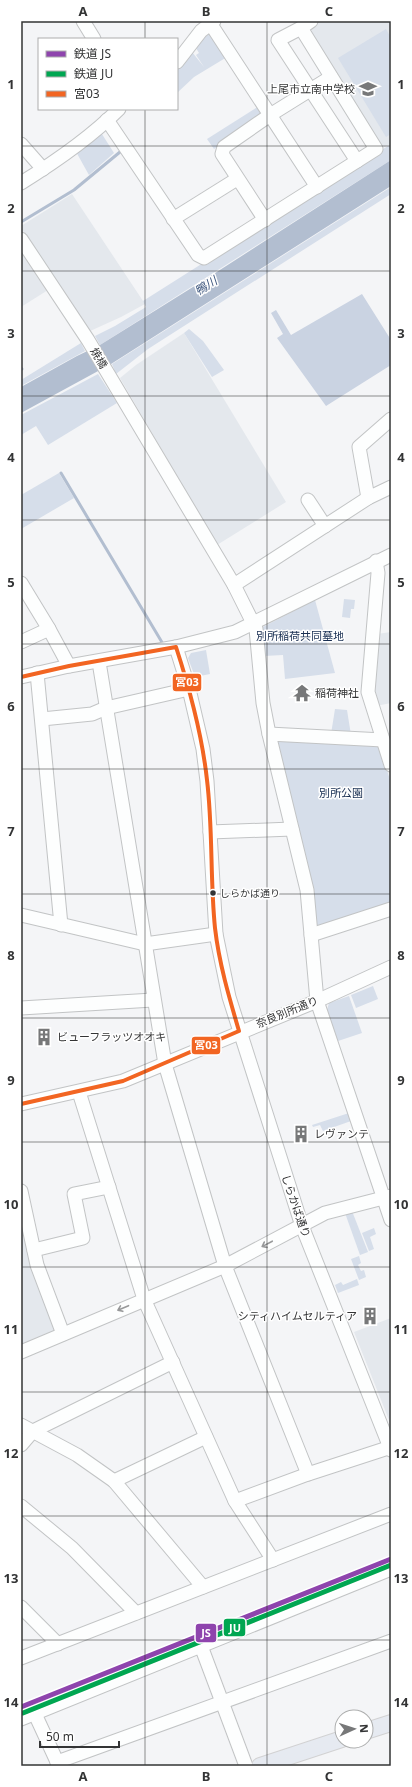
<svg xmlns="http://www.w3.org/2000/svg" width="412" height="1787" viewBox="0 0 412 1787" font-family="'Noto Sans','Noto Sans JP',sans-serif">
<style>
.built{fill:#e4e8ed}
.green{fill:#d6deea}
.forest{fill:#cad3e2}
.water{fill:#b2bed0}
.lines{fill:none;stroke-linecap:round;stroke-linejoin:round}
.stream{stroke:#b2bed0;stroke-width:3}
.minor-casing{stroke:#c2c4c5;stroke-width:15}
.major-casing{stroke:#d2d2d3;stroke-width:18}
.minor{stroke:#fdfefe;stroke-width:13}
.major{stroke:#e6eaf1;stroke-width:16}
.bus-1-casing{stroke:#fff;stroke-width:7}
.bus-1{stroke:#f26522;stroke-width:4}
.rail-1-casing{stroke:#fff;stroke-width:8}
.rail-2-casing{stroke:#fff;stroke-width:8}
.rail-1{stroke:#8e44ad;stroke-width:5}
.rail-2{stroke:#00a651;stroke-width:5}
.oneway{stroke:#98999a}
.grid{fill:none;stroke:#333435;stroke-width:1;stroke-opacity:0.55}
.bus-dot{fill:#333435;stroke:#fff;stroke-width:1.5}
.labels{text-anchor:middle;stroke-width:3;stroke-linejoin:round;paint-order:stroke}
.bus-label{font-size:10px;fill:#333435;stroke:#fff;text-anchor:start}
.poi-label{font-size:11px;fill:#333435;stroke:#fff;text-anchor:start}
.street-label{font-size:11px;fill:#333435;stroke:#fff}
.park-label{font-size:11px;fill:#172d51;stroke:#fff}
.water-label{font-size:12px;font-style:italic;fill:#3e577e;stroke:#fff}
.line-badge{stroke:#fff;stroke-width:1.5}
.badge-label{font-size:11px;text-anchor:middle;font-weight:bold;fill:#fff}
.neatline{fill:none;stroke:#333435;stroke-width:1.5}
.grid-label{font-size:13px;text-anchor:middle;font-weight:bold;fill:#333435}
</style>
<rect width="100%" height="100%" fill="#f4f5f7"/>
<g class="built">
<polygon points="320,21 391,21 391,144 383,148 311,35 312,26"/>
<polygon points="72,194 145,304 121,317 88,332 59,284 21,228 21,226"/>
<polygon points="21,250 48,290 21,307"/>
<polygon points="184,333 286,502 217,545 120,378 136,365"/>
<polygon points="391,632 391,703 376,706 372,693 377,634"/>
<polygon points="21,1208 57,1328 56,1333 21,1347"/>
<polygon points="391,1318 391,1425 354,1332"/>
</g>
<g class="green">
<polygon points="211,29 227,57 194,77 177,93 177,68 192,52 204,67 196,55 199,53 196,48 206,31"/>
<polygon points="386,29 391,38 391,134 386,137 338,58"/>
<polygon points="259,106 265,115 214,149 207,139"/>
<polygon points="100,131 114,153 89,175 75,150"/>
<polygon points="391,144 391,160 100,345 95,336 115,326 146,307 143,301"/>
<polygon points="391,187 391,194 148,349 116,374 112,364"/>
<polygon points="189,329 203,341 224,370 212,377 184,333"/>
<polygon points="81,343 85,351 21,386 21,380"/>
<polygon points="98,374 117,403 48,445 36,426 21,435 21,415"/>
<polygon points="59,473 74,498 21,529 21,495"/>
<polygon points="344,599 355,600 354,609 351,609 350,618 342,617"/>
<polygon points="315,600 335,673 285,679 283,655 264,656 261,628"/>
<polygon points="206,650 210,674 195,677 188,658 191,653"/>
<polygon points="335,709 347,710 351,735 331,734"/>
<polygon points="275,738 379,744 391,783 391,905 316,929"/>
<polygon points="373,986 378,999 356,1008 351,995"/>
<polygon points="349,996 362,1033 338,1041 327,1010 329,1003"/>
<polygon points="349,1113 351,1121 323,1131 320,1125 313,1127 312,1125"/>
<polygon points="352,1211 368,1252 360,1255 345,1213"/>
<polygon points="374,1228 376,1234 370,1237 374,1249 369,1251 362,1233"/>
<polygon points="359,1256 361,1263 358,1265 361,1271 364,1270 366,1277 359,1280 351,1259"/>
<polygon points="357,1279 359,1285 338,1293 335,1285 341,1282 343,1285"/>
</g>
<polygon class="forest" points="362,294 391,340 391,365 326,406 277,338 283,334 271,313 276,310 291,335"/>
<polygon class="water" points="391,160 391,186 111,364 21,413 21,387 77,356 100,345 209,277"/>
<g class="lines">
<g class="stream">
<polyline points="21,222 74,190 120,152"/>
<polyline points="21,368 22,369"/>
<polyline points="61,473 163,644"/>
</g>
<g class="minor-casing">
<g id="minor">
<polyline points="83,21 94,39"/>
<polyline points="210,23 317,187"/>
<polyline points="301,28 278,40 357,161"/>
<polyline points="177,62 201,31 214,21"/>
<polyline points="107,120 198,255 204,258 376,149 301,28 311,21"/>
<polyline points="21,144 43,169"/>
<path d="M21 183C55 162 91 137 119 109"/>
<polyline points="173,219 237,179"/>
<polyline points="265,220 222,154 224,147 270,115 331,77"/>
<polyline points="21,239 88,340 234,585 256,629 263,703 269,734 307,890 317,1001 391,1220"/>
<polyline points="368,498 359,447 391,419"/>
<polyline points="308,500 325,526"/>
<polyline points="376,561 378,573 368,692 391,765"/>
<polyline points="21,583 49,629 69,666"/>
<polyline points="234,585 368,498 391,487"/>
<polyline points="21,642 49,629"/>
<polyline points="176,647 189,689 203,749 207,781 216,934 229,997 302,1226 391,1450"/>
<polyline points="99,662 165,1064 225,1266 308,1474"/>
<polyline points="37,673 61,925"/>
<polyline points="21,677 69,666 176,647 235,632 391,555"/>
<polyline points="42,719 92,714 106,708 189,689"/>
<polyline points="269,734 383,740"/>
<polyline points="210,832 292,829"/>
<polyline points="21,915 145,944 216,934"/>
<polyline points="311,935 391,909"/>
<polyline points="21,1008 153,1000"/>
<polyline points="79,1092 144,1299 235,1501 273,1560"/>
<polyline points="21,1104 123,1081 317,1001 391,967"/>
<polyline points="21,1191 37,1265 63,1334"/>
<polyline points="34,1250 83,1238 74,1194 109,1187"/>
<polyline points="21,1352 225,1266 325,1213 391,1196"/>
<polyline points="21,1425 77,1455 114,1481 203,1587"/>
<polyline points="21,1445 33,1431 173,1362"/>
<polyline points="114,1481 206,1437"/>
<polyline points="235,1501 308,1474 391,1447"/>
<polyline points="21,1506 72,1548 136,1613"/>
<polyline points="21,1607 58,1644"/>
<polyline points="201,1646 246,1766"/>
<polyline points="21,1658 391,1514"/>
<polyline points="35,1714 59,1766"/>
<polyline points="21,1719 391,1569"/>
<polyline points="57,1762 391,1641"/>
</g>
</g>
<g class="major-casing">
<g id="major">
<polyline points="366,1731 391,1723"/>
<polyline points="260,1766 342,1739"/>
</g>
</g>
<use href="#minor" class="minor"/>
<use href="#major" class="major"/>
<g class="bus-1-casing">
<path id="bus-1" d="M21 677 69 666 176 647C190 690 202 734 207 780 213 829 210 879 215 928 219 963 229 997 239 1031L123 1081 21 1104"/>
</g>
<use href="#bus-1" class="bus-1"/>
<g class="rail-1-casing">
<polyline id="rail-1" points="21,1707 391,1559"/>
</g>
<g class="rail-2-casing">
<polyline id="rail-2" points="23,1713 391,1565"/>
</g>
<use href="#rail-1" class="rail-1"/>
<use href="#rail-2" class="rail-2"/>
</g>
<defs><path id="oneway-shaft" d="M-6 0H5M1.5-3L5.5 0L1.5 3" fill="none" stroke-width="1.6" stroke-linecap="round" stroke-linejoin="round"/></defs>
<g class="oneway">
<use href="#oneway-shaft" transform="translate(267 1244) rotate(152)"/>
<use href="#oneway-shaft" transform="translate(123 1308) rotate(157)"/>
</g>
<path class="grid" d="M145 21V39M267 21V1766M145 109V1766M21 146H391M21 271H391M21 396H391M21 520H391M21 644H391M21 769H391M21 894H391M21 1018H391M21 1142H391M21 1267H391M21 1392H391M21 1516H391M21 1640H391"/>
<defs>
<g id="school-bare" transform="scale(1.38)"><path d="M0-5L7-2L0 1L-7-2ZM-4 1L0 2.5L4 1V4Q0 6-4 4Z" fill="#777879" stroke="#fff" stroke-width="2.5" paint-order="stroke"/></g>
<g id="temple-bare" transform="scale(1.38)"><path d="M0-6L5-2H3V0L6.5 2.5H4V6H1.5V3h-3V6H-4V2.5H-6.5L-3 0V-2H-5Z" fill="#777879" stroke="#fff" stroke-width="2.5" paint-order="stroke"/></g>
<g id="building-bare" transform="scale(1.38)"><path d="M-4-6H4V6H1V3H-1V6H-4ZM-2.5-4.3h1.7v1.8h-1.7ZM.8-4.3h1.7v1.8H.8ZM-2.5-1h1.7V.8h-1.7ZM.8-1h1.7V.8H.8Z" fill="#777879" stroke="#fff" stroke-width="2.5" paint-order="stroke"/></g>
</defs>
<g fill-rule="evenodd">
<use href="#school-bare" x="368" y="89"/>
<use href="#temple-bare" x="302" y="693"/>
<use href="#building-bare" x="44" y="1037"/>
<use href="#building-bare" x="301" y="1134"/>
<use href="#building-bare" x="370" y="1316"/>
</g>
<circle class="bus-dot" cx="213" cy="893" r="3.5"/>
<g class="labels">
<g class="bus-label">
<text x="220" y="897">しらかば通り</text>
</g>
<g class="poi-label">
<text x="355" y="93" text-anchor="end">上尾市立南中学校</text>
<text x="315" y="697">稲荷神社</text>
<text x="57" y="1041">ビューフラッツオオキ</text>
<text x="314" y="1138">レヴァンテ</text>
<text x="357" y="1320" text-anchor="end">シティハイムセルティア</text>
</g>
<g class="street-label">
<text transform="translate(99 358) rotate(60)" y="4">焼橋</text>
<text transform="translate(287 1012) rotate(-22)" y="4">奈良別所通り</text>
<text transform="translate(296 1206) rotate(71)" y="4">しらかば通り</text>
</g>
<g class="park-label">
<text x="300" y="640">別所稲荷共同墓地</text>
<text x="341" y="797">別所公園</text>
</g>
<g class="water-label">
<text transform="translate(206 286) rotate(-32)" y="4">鴨川</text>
</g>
</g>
<g class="line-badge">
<rect x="172" y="673" width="30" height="19" rx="4" fill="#f26522"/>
<rect x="191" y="1036" width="30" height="19" rx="4" fill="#f26522"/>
<rect x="223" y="1618" width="23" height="19" rx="4" fill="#00a651"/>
<rect x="195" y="1623" width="22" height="20" rx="4" fill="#8e44ad"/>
</g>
<g class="badge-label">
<text x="187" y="686">宮03</text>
<text x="206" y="1049">宮03</text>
<text x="235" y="1632">JU</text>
<text x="206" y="1637">JS</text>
</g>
<rect width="412" height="1787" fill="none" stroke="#ffffff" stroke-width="44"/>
<rect x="38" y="38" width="140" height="72" fill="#ffffff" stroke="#adaeae"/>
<rect x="46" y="51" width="20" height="6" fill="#8e44ad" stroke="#adaeae"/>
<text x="74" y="58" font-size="12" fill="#333435">鉄道 JS</text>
<rect x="46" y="71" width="20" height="6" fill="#00a651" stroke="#adaeae"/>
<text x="74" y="78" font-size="12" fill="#333435">鉄道 JU</text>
<rect x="46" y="91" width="20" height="6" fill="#f26522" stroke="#adaeae"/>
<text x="74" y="98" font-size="12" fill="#333435">宮03</text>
<g transform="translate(354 1729) rotate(87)"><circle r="19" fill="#ffffff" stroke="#adaeae"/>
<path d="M0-3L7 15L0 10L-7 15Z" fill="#777879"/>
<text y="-6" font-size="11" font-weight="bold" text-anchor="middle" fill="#333435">N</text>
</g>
<path d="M40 1741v6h79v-6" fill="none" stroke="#333435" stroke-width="2"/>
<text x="46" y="1741" font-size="12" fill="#333435" stroke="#ffffff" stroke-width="3" paint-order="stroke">50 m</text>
<rect x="22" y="22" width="368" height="1743" class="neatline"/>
<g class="grid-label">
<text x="83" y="16">A</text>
<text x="206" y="16">B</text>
<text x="329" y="16">C</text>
<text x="11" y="89">1</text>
<text x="401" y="89">1</text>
<text x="11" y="213">2</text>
<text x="401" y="213">2</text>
<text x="11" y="338">3</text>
<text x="401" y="338">3</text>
<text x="11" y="462">4</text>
<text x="401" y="462">4</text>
<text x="11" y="587">5</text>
<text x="401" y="587">5</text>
<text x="11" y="711">6</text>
<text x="401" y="711">6</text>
<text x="11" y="836">7</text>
<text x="401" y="836">7</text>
<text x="11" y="960">8</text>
<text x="401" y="960">8</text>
<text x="11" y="1085">9</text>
<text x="401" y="1085">9</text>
<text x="11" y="1209">10</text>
<text x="401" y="1209">10</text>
<text x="11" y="1334">11</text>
<text x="401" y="1334">11</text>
<text x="11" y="1458">12</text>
<text x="401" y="1458">12</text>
<text x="11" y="1583">13</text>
<text x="401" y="1583">13</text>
<text x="11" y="1707">14</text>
<text x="401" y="1707">14</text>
<text x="83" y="1781">A</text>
<text x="206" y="1781">B</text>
<text x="329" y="1781">C</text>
</g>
</svg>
